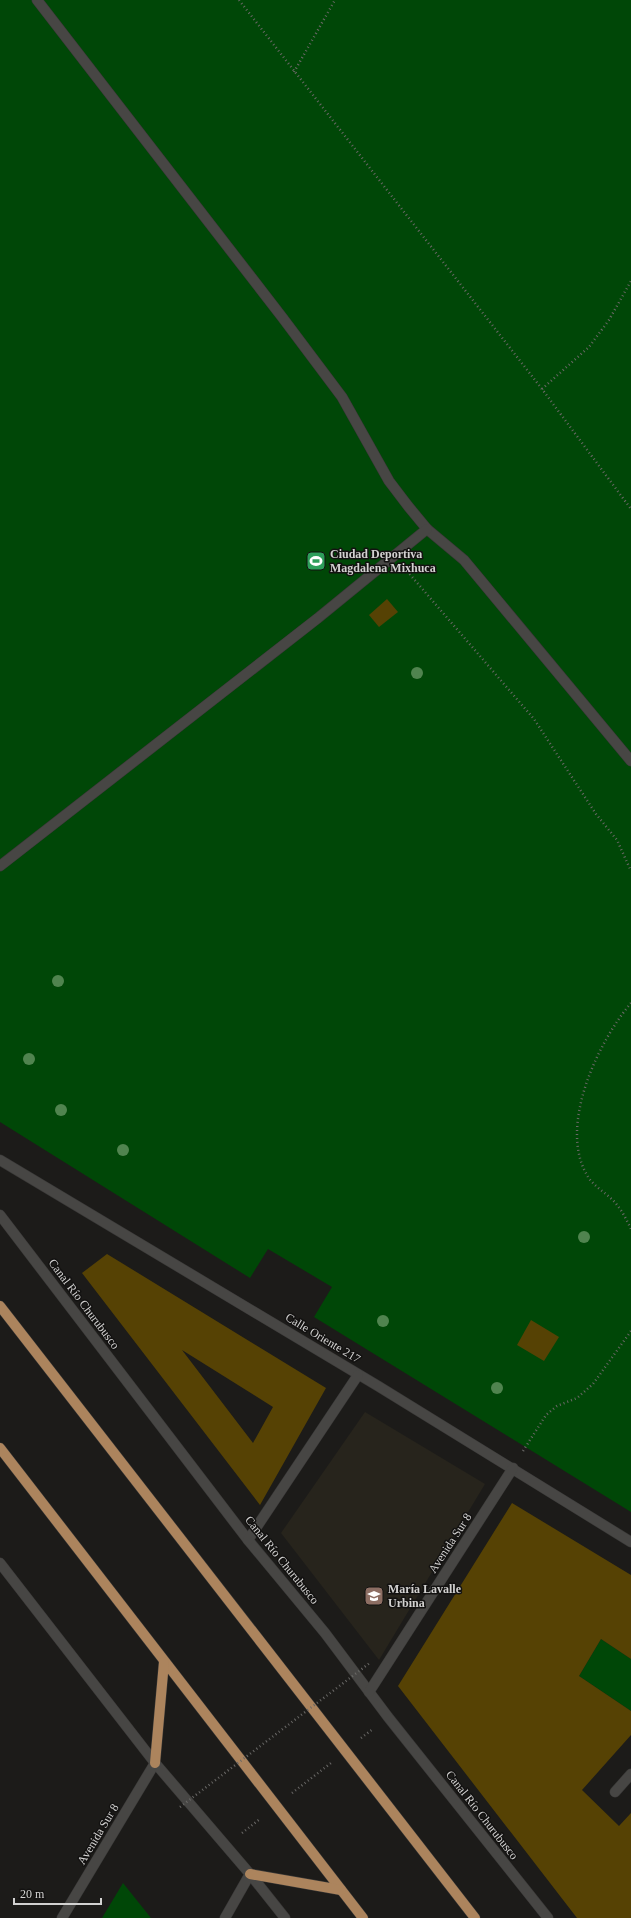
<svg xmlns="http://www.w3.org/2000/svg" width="631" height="1918" viewBox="0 0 631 1918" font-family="Georgia,serif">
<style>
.built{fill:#27241c}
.green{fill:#004707}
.building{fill:#564204;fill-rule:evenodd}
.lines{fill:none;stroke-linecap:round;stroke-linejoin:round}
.minor-casing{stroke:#383736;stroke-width:11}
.major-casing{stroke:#383736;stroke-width:11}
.path{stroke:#696866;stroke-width:2.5;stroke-dasharray:1 3;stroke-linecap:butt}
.minor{stroke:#474644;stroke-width:10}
.major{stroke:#ac845d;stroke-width:10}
.path-bridge{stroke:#696866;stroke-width:2.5;stroke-dasharray:1 3;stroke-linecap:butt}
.tree{fill:#50844f}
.labels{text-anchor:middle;stroke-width:3;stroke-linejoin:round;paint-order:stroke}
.poi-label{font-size:12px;font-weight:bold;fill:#d3d2d1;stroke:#131211;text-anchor:start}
.street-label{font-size:12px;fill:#d3d2d1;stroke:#131211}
</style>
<rect width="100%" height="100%" fill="#1c1b19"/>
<polygon class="built" points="365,1412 485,1484 379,1660 281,1533"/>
<g class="green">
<polygon points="0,0 631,0 631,1512 314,1317 332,1287 268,1249 250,1278 0,1122"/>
<polygon points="601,1639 631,1659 631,1711 579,1676"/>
<polygon points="123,1883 151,1918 102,1918"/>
</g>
<g class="building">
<polygon points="387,599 398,612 379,627 369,615"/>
<path d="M107 1254 326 1388 260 1505 82 1273ZM182 1350 273 1407 253 1443Z"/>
<polygon points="531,1320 559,1337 544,1361 517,1345"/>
<polygon points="512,1503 631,1575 631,1659 601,1639 579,1676 631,1711 631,1735 582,1790 619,1826 631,1813 631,1918 577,1918 398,1686"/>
</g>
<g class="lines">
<g class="minor-casing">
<g id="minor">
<polyline points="37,0 282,317 342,397 389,481 408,506 427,529 464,560 631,761"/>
<polyline points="0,866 318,618 427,529"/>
<polyline points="0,1160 378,1386 631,1542"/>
<polyline points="0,1215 248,1540 325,1633 388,1717 548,1918"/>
<polyline points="248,1540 358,1375"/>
<polyline points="0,1563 155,1763 250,1874 285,1918"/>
<polyline points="369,1692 513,1468"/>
<polyline points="615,1792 631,1774"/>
<polyline points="62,1918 155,1763"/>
<polyline points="225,1918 250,1874"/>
</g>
</g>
<g class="major-casing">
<g id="major">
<polyline points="0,1306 475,1918"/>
<polyline points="0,1448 363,1918"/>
<polyline points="155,1763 164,1662"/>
<polyline points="250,1874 341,1890"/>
</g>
</g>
<g class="path">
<polyline points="239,0 542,389 631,509"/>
<polyline points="294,72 335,0"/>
<polyline points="542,389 589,347 609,320 631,281"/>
<polyline points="407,571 534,719 596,814 617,840 631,871"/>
<path d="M631 1003C598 1042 558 1126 587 1175 593 1187 609 1194 617 1205 623 1212 627 1221 631 1229"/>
<polyline points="523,1451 546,1415 557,1406 577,1398 593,1384 631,1331"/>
<polyline points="361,1738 373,1729"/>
<polyline points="292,1793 331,1763"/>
<polyline points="242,1833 260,1819"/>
</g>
<use href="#minor" class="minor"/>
<use href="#major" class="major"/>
<polyline class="path-bridge" points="180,1807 371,1662"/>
</g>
<g class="tree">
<circle cx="417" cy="673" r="6"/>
<circle cx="58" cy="981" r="6"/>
<circle cx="29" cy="1059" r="6"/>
<circle cx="61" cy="1110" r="6"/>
<circle cx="123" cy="1150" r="6"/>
<circle cx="584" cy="1237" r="6"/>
<circle cx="383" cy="1321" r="6"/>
<circle cx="497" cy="1388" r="6"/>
</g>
<defs>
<g id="stadium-square" transform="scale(1)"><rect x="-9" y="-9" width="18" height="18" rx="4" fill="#2e9e5b" stroke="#131211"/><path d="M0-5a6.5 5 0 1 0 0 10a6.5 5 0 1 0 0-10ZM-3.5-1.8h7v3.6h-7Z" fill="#fff"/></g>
<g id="school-square" transform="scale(1)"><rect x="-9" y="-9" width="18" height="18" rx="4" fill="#8d6e63" stroke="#131211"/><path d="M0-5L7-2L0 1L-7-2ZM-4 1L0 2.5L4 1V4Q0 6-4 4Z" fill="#fff"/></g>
</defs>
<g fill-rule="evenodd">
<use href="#stadium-square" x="316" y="561"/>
<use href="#school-square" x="374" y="1596"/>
</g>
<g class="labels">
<g class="poi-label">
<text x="330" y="558">Ciudad Deportiva<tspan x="330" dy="14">Magdalena Mixhuca</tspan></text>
<text x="388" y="1593">María Lavalle<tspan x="388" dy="14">Urbina</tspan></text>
</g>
<g class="street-label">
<text transform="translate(84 1304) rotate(53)" y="4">Canal Río Churubusco</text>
<text transform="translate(323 1338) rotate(31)" y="4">Calle Oriente 217</text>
<text transform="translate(450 1543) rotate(-57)" y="4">Avenida Sur 8</text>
<text transform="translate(282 1560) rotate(51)" y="4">Canal Río Churubusco</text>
<text transform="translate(482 1815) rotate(52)" y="4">Canal Río Churubusco</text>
<text transform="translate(98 1834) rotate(-59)" y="4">Avenida Sur 8</text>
</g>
</g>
<path d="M14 1898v6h87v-6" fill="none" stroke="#d3d2d1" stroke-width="2"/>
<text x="20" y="1898" font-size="12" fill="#d3d2d1" stroke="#131211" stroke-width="3" paint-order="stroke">20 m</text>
</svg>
